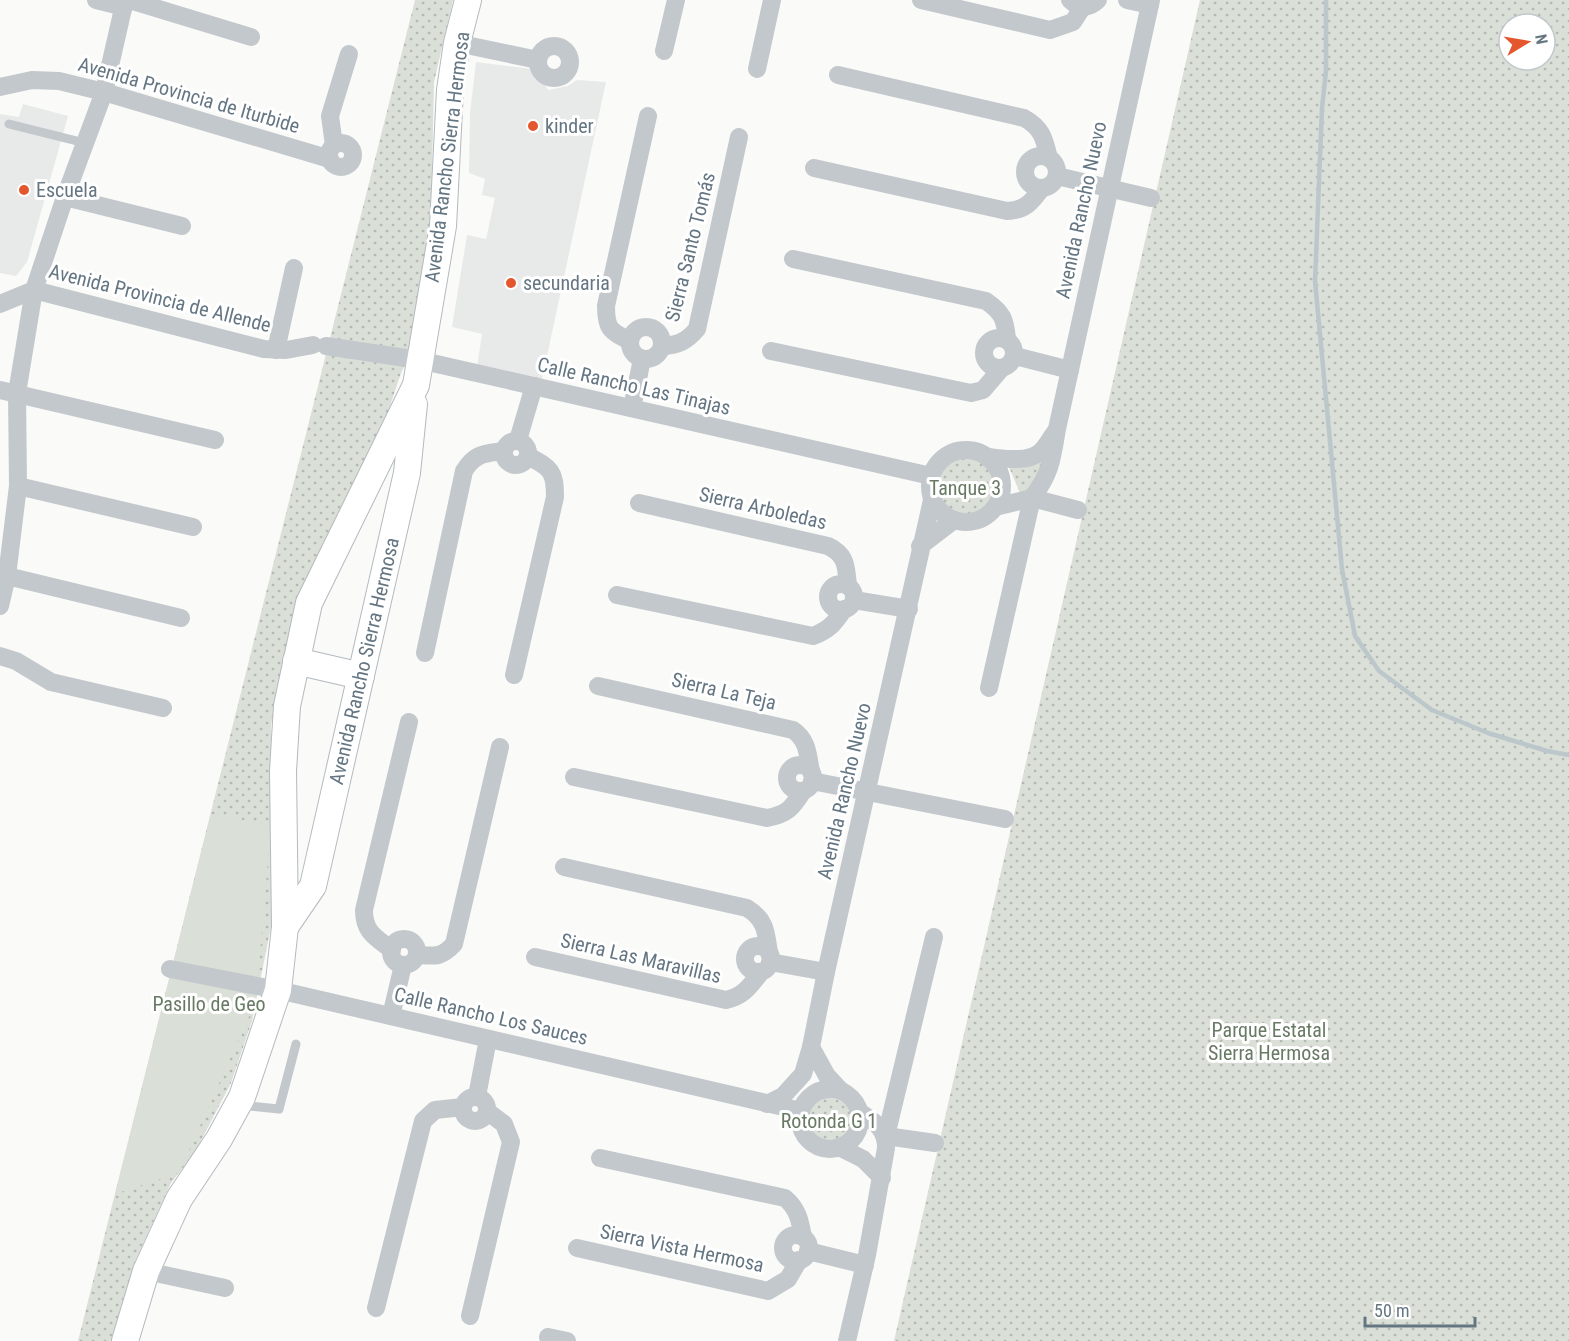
<svg xmlns="http://www.w3.org/2000/svg" width="1569" height="1341" viewBox="0 0 1569 1341" font-family="'Roboto Condensed',sans-serif">
<style>
.built{fill:#e8e9e9}
.park{fill:url(#park-dots);fill-rule:evenodd}
.pitch{fill:#dadfd7}
.lines{fill:none;stroke-linecap:round;stroke-linejoin:round}
.stream{stroke:#bbc7cb;stroke-width:4.5}
.secondary-casing{stroke:#b3babf;stroke-width:28}
.lane{stroke:#c3c8cc;stroke-width:9}
.street{stroke:#c3c8cc;stroke-width:18}
.secondary{stroke:#fff;stroke-width:26}
.poi-dot{fill:#e4572e;stroke:#fff;stroke-width:2}
.labels{text-anchor:middle;stroke-width:6;stroke-linejoin:round;paint-order:stroke}
.street-label{font-size:20px;fill:#657683;stroke:#fff}
.poi-label{font-size:20px;fill:#657683;stroke:#fff;text-anchor:start}
.park-label{font-size:20px;fill:#687a64;stroke:#fff}
</style>
<defs>
<pattern id="park-dots" width="8" height="8" patternUnits="userSpaceOnUse" patternTransform="scale(1.5)"><rect width="8" height="8" fill="#dadfd7"/><path d="M2 2h.1M6 6h.1" fill="none" stroke="#b4b9b4" stroke-width="1.8" stroke-linecap="round"/></pattern>
</defs>
<rect width="100%" height="100%" fill="#fafaf8"/>
<g class="built">
<polygon points="476,62 532,69 541,78 548,90 568,86 577,80 606,82 542,379 477,367 482,334 452,327 467,235 486,239 495,198 482,195 485,179 469,173 470,113"/>
<polygon points="23,104 68,116 27,262 16,276 0,273 0,114 19,117"/>
</g>
<g class="park">
<polygon points="415,0 453,0 434,82 431,215 426,272 413,349 401,373 386,418 364,466 340,509 296,609 271,725 273,917 252,1021 231,1083 195,1152 171,1183 136,1259 115,1327 113,1341 78,1341"/>
<path d="M1200 0H1569V1341H894ZM1509 24H1545V60H1509Z"/>
<polygon points="1051,444 1041,480 1026,494 1020,493 1009,467"/>
<circle cx="965" cy="488" r="31"/>
<circle cx="829" cy="1121" r="23"/>
</g>
<polygon class="pitch" points="211,814 271,825 256,1001 179,1173 115,1194"/>
<g class="lines">
<polyline class="stream" points="1326,0 1326,71 1322,108 1315,281 1342,569 1355,636 1379,671 1432,710 1488,733 1547,751 1569,755"/>
<g class="secondary-casing">
<g id="secondary">
<polyline points="296,661 361,676"/>
<polyline points="285,927 313,886 407,473 414,404"/>
<polyline points="125,1341 146,1271 179,1199 219,1139 242,1097 278,990 285,927 283,771 287,706 309,603 416,385 443,226 450,90 457,43 468,0"/>
</g>
</g>
<g class="lane">
<polyline points="9,124 85,143"/>
<polyline points="240,1105 279,1109 296,1044"/>
</g>
<g class="street">
<polyline points="96,0 124,7"/>
<polyline points="129,0 251,37"/>
<polyline points="921,0 1050,30 1073,22 1082,8"/>
<path d="M1070 0C1079 9 1089 9 1098 0"/>
<polyline points="1127,0 1150,5"/>
<polyline points="457,43 538,60"/>
<circle cx="554" cy="62" r="16"/>
<polyline points="664,51 676,0"/>
<polyline points="757,69 772,0"/>
<path d="M838 75 1024 118C1042 128 1044 138 1049 158"/>
<polyline points="0,87 32,80 59,81 104,92 330,159"/>
<circle cx="341" cy="155" r="12"/>
<polyline points="334,145 330,116 349,54"/>
<circle cx="1041" cy="172" r="16"/>
<path d="M814 168 1007 211C1025 210 1031 203 1041 189"/>
<polyline points="1057,176 1151,198"/>
<polyline points="65,197 182,226"/>
<path d="M793 259 986 301C1003 313 1005 319 1007 339"/>
<polyline points="0,304 34,290 264,349 286,350 313,345"/>
<circle cx="646" cy="343" r="16"/>
<circle cx="999" cy="353" r="15"/>
<path d="M630 341C610 331 606 329 606 306L648 116"/>
<polyline points="326,346 419,360 931,476"/>
<path d="M662 346C678 345 686 342 697 329L739 137"/>
<polyline points="276,350 294,268"/>
<polyline points="771,351 971,393 983,390 1001,369"/>
<polyline points="1015,356 1070,370"/>
<polyline points="0,390 215,440"/>
<polyline points="632,408 642,359"/>
<polyline points="518,440 534,386"/>
<circle cx="516" cy="453" r="12"/>
<circle cx="966" cy="486" r="36"/>
<path d="M987 457C1002 458 1025 463 1039 453 1045 449 1051 437 1056 431"/>
<polyline points="18,486 193,527"/>
<path d="M639 503 828 546C847 555 846 567 848 586"/>
<path d="M995 507 1032 498C1051 473 1052 459 1057 429L1151 0"/>
<polyline points="920,546 954,520"/>
<polyline points="7,576 181,618"/>
<circle cx="841" cy="597" r="13"/>
<path d="M617 595 813 636C829 630 835 623 844 609"/>
<polyline points="854,600 909,609"/>
<polyline points="0,606 7,576 18,486 17,393 34,290 65,197 104,92 125,0"/>
<path d="M425 653 464 471C475 453 484 454 503 451"/>
<polyline points="0,656 16,661 51,682 163,708"/>
<path d="M514 675 555 497C555 471 551 468 528 456"/>
<path d="M598 686 793 730C808 740 808 756 811 772"/>
<polyline points="989,688 1032,498 1078,510"/>
<circle cx="800" cy="778" r="13"/>
<path d="M574 777 767 818C788 814 792 808 803 791"/>
<polyline points="812,781 1005,819"/>
<path d="M564 867 747 908C766 920 766 932 769 953"/>
<polyline points="934,937 886,1136 935,1143"/>
<circle cx="404" cy="952" r="13"/>
<circle cx="758" cy="959" r="13"/>
<path d="M392 950C375 937 364 932 364 910L409 722"/>
<path d="M417 955C435 956 441 958 454 944L500 747"/>
<path d="M535 957 726 1000C744 996 750 986 761 972"/>
<polyline points="770,962 826,972"/>
<polyline points="170,969 278,990 801,1111"/>
<polyline points="391,1016 403,965"/>
<polyline points="811,1047 827,1076 841,1091"/>
<circle cx="830" cy="1119" r="30"/>
<polyline points="477,1096 488,1039"/>
<circle cx="475" cy="1109" r="12"/>
<polyline points="767,1104 783,1096 803,1074 811,1047 826,972 932,500"/>
<polyline points="839,1147 863,1159 882,1178"/>
<path d="M600 1158 785 1198C798 1209 800 1221 803 1237"/>
<circle cx="796" cy="1248" r="13"/>
<polyline points="577,1248 768,1291 788,1279 799,1260"/>
<polyline points="808,1251 865,1265"/>
<polyline points="146,1271 225,1288"/>
<polyline points="376,1308 423,1121 435,1110 463,1107"/>
<polyline points="470,1316 511,1142 504,1124 488,1112"/>
<polyline points="548,1337 567,1341"/>
<path d="M847 1341 867 1255 886 1148C886 1127 874 1122 858 1111"/>
</g>
<use href="#secondary" class="secondary"/>
</g>
<g class="poi-dot">
<circle cx="533" cy="126" r="6"/>
<circle cx="24" cy="190" r="6"/>
<circle cx="511" cy="283" r="6"/>
</g>
<g class="labels">
<g class="street-label">
<text transform="translate(189 95) rotate(16)" y="7">Avenida Provincia de Iturbide</text>
<text transform="translate(447 157) rotate(-83)" y="7">Avenida Rancho Sierra Hermosa</text>
<text transform="translate(1081 210) rotate(-78)" y="7">Avenida Rancho Nuevo</text>
<text transform="translate(690 247) rotate(-76)" y="7">Sierra Santo Tomás</text>
<text transform="translate(160 298) rotate(14)" y="7">Avenida Provincia de Allende</text>
<text transform="translate(634 386) rotate(13)" y="7">Calle Rancho Las Tinajas</text>
<text transform="translate(763 508) rotate(13)" y="7">Sierra Arboledas</text>
<text transform="translate(364 661) rotate(-77)" y="7">Avenida Rancho Sierra Hermosa</text>
<text transform="translate(724 691) rotate(13)" y="7">Sierra La Teja</text>
<text transform="translate(844 791) rotate(-77)" y="7">Avenida Rancho Nuevo</text>
<text transform="translate(641 958) rotate(13)" y="7">Sierra Las Maravillas</text>
<text transform="translate(491 1016) rotate(13)" y="7">Calle Rancho Los Sauces</text>
<text transform="translate(682 1248) rotate(12)" y="7">Sierra Vista Hermosa</text>
</g>
<g class="poi-label">
<text x="545" y="133">kinder</text>
<text x="36" y="197">Escuela</text>
<text x="523" y="290">secundaria</text>
</g>
<g class="park-label">
<text x="965" y="495">Tanque 3</text>
<text x="209" y="1011">Pasillo de Geo</text>
<text x="1269" y="1037">Parque Estatal<tspan x="1269" dy="23">Sierra Hermosa</tspan></text>
<text x="829" y="1128">Rotonda G 1</text>
</g>
</g>
<g transform="translate(1527 42) rotate(79)"><circle r="28" fill="#ffffff" stroke="#c1c8cd" stroke-width="1.5"/>
<path d="M0-4.5L10 22L0 15L-10 22Z" fill="#e4572e"/>
<text y="-9" font-size="16" font-weight="bold" text-anchor="middle" fill="#657683">N</text>
</g>
<path d="M1365 1317v9h110v-9" fill="none" stroke="#657683" stroke-width="3"/>
<text x="1374" y="1317" font-size="18" fill="#657683" stroke="#ffffff" stroke-width="4.5" paint-order="stroke">50 m</text>
</svg>
